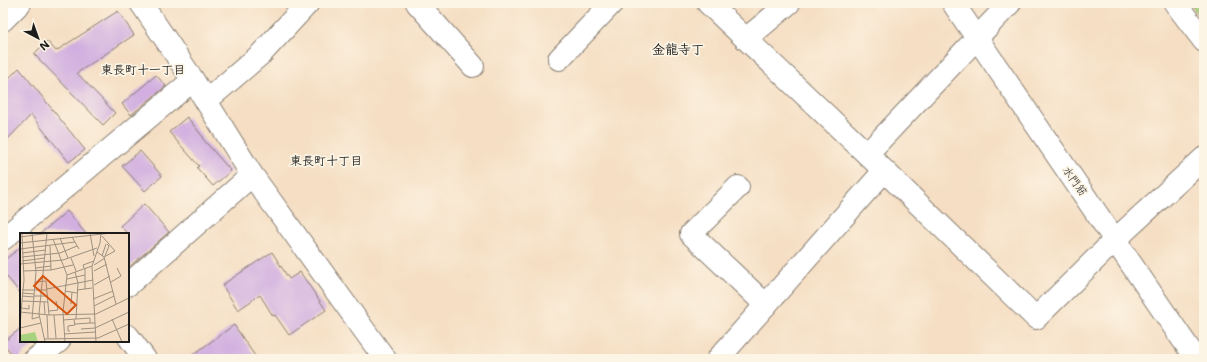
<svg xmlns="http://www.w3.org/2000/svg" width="1207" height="362" viewBox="0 0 1207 362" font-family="'Shantell Sans','Klee One',sans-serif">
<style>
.green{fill:#a9d27e;stroke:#62774d}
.building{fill:#d2afe0}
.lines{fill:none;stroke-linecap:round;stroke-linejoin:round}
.minor-casing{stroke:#887d70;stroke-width:24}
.minor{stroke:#fff;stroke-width:22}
.labels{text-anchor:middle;stroke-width:3.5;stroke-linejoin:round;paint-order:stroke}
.street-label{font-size:11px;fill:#1c1c1c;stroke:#fcf5e5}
.neighbourhood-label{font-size:12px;font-weight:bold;fill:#1c1c1c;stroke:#fcf5e5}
.quarter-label{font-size:13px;font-weight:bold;fill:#1c1c1c;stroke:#fcf5e5}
.inset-road{fill:none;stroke:#9e9080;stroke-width:1}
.view{fill:#d4530e;fill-opacity:0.15;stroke:#d4530e;stroke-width:2}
.inset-edge{fill:none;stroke:#1c1c1c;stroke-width:2}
</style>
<rect width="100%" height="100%" fill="#fcf5e5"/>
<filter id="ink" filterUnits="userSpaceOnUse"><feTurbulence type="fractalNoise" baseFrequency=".025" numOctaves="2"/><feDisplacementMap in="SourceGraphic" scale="8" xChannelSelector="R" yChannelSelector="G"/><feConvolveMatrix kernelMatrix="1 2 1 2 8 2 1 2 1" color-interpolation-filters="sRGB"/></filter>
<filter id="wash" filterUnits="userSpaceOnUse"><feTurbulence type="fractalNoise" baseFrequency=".012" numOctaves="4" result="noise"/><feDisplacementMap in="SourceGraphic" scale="16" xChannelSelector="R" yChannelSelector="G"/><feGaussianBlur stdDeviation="0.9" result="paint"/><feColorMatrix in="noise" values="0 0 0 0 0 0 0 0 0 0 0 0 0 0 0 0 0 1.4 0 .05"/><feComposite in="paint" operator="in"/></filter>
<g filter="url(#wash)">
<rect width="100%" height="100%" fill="#f5dec3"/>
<polygon class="green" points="1189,3 1204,3 1204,23"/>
<g id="blocks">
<g class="building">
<polygon points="118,11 134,35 77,73 115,113 103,125 34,54 47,41 56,51"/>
<polygon points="19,68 85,150 69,162 31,115 3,144 3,84"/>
<polygon points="156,75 166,86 131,115 122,104"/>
<polygon points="187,117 203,137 202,138 231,171 213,186 197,168 199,166 169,132"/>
<polygon points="140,151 162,176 145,191 122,166"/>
<polygon points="144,204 169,232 128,268 128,234 120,226"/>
<polygon points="67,211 86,234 40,234"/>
<polygon points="21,247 21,294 3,272 3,261"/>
<polygon points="272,252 289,279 300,272 326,310 289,335 275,315 273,316 260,295 238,310 222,285"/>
<polygon points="234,325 257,359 187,359"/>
<polygon points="21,328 21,341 39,341 21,356 21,359 16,359 3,343 3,341 5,341"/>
</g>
</g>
</g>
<g filter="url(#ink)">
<use href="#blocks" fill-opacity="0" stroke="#887d70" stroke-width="1"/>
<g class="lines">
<g class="minor-casing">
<g id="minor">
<polyline points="141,3 193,80 252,175 385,359"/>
<polyline points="417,3 473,66"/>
<polyline points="708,3 867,154 1036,318 1116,239 1204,158"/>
<polyline points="953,3 1196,359"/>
<polyline points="1175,3 1204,41"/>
<polyline points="3,20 20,3"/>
<polyline points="746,39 789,3"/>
<polyline points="559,59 612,3"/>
<polyline points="206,101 261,54 308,3"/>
<polyline points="867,154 1010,3"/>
<polyline points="738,187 691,234 766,305"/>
<polyline points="3,239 193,80"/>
<polyline points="128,285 252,175"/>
<polyline points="128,336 145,359"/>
<polyline points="36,359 59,341"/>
<polyline points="718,359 884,171"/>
</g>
</g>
<use href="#minor" class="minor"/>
</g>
</g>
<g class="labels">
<g class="street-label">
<text transform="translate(1075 181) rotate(55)" y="4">水門筋</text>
</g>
<g class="neighbourhood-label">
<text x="143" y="74">東長町十一丁目</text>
<text x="326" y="165">東長町十丁目</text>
</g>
<g class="quarter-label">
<text x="678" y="54">金龍寺丁</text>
</g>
</g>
<g transform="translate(20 233)">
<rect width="109" height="109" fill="#f5dec3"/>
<path d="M15 99 18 109H0V102Z" fill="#a9d27e"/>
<path class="inset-road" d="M12 0 16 39 12 86 19 84M70 0 74 23M82 3 95 18 84 24M0 4 30 0M52 4 59 16M40 5 48 25M33 6 47 42 43 79 45 109M0 10 92 0M30 13 31 37M0 16 55 9M77 19 84 24 96 71M2 20 26 17M82 23 86 11M85 23 89 13 87 11M2 24 40 20 57 13M51 25 56 38M2 28 25 25M0 31 43 27 77 15M74 32 85 25M16 35 31 33M64 35 63 32 74 28M3 38 31 37 53 32M74 38 87 31M55 39 58 50 56 86M47 42 72 33M47 46 65 42M15 49 26 48 29 82M91 49 101 43 97 35M74 52 90 43M27 56 73 47M65 56V35M2 57H27M57 57 72 55M45 58 57 60M2 60 14 61M2 63 14 64M14 63H28M73 66 93 58M2 68 28 69M24 69 25 81M51 71 52 59M74 73 94 63M1 75 9 76V72M29 78 38 77 36 68M0 79 29 82 76 81 109 65M1 79 4 47 2 0M27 82 28 105M34 82 36 105M92 86 102 109M43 87 70 85V90H75M55 91 70 90M0 95 21 90M0 95 1 79M61 96 75 95 109 79M50 98H48V93L55 92 54 87M44 101 75 99M24 106 78 105 109 91M25 109 19 81 27 0M76 109 72 33 80 10 81 0"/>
<path class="view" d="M23 43 56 72 47 81 14 53Z"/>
<rect width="109" height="109" class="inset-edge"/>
</g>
<rect width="1207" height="362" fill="none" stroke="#fcf5e5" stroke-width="16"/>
<g transform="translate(38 38) rotate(139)" stroke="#fcf5e5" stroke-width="3" paint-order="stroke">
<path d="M0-3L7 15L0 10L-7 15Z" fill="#1c1c1c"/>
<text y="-6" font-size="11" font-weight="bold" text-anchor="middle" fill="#1c1c1c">N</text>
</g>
</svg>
